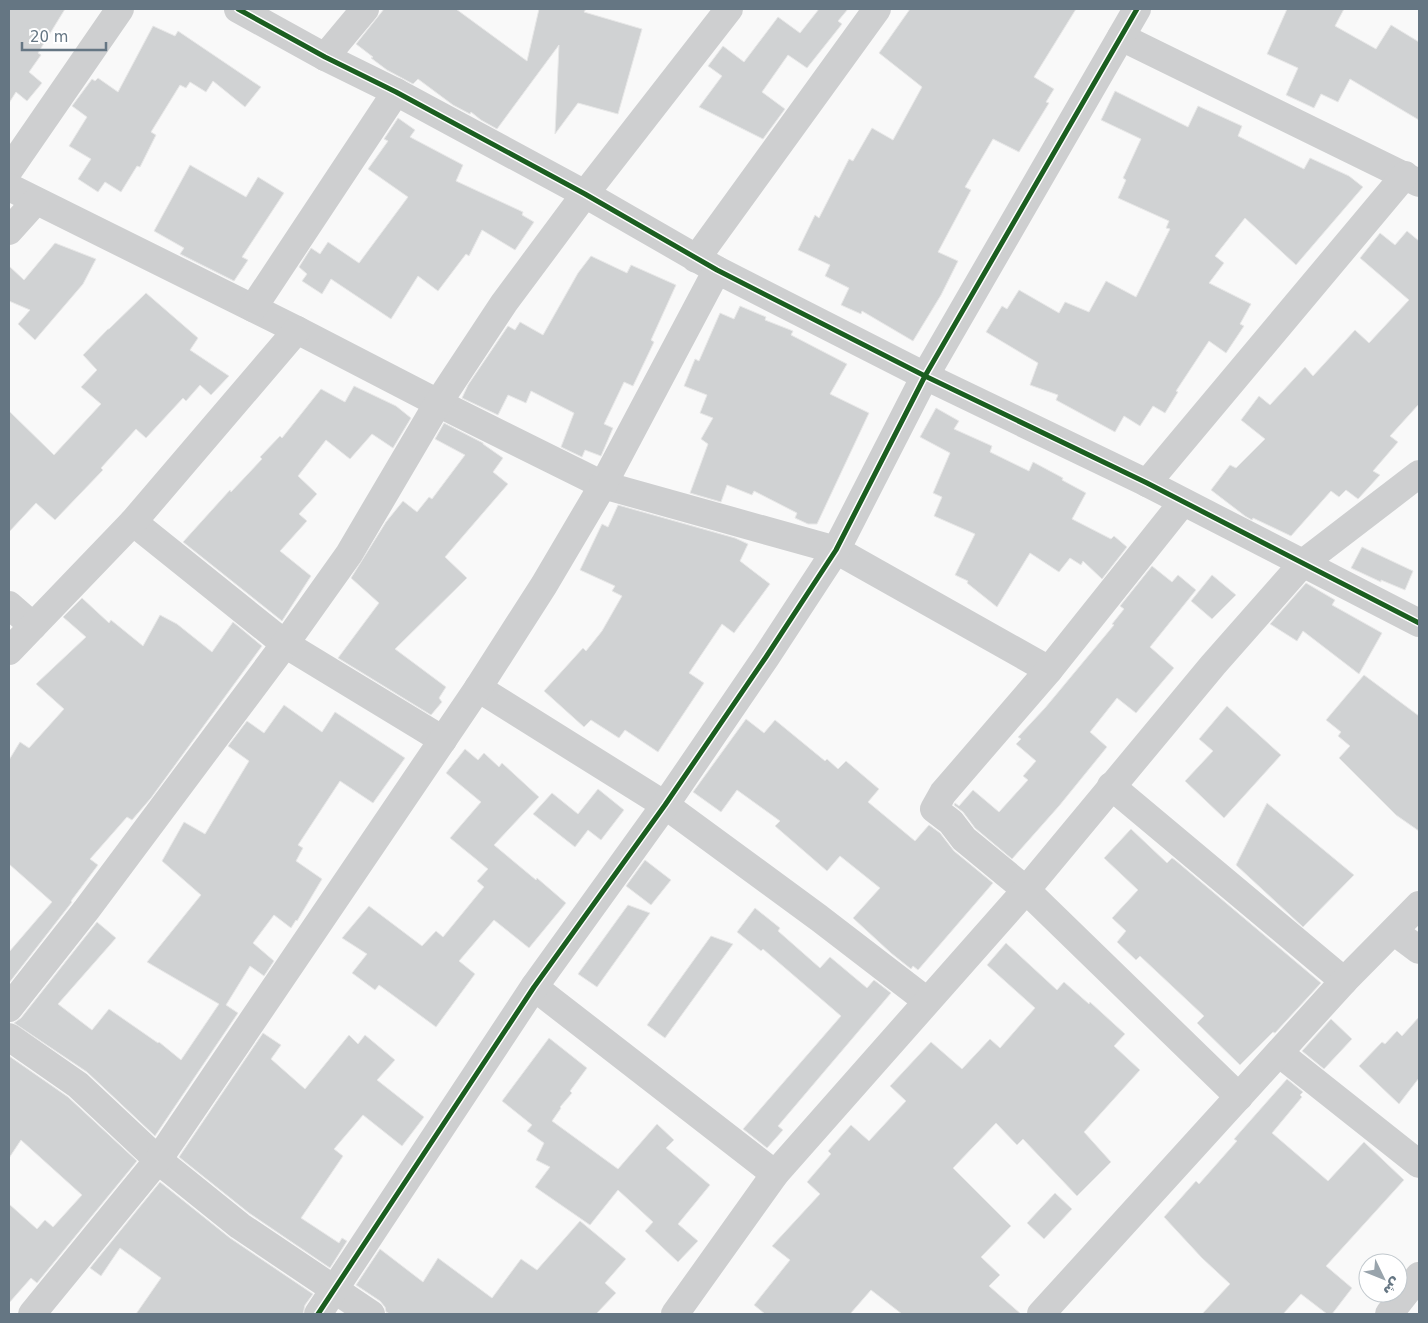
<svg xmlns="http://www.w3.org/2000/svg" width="1428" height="1323" viewBox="0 0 1428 1323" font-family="'DejaVu Sans','Noto Naskh Arabic',sans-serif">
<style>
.building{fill:#d0d2d3;stroke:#e8e8e8}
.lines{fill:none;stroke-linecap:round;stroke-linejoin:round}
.minor{stroke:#cecfd0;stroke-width:28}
.cycleway-casing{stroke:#fff;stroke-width:8}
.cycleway{stroke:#1b5e20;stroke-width:5}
</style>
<rect width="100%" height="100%" fill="#f9f9f9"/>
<g class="building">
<polygon points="9,9 65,9 38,53 41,55 29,72 42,83 27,101 16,92 9,103"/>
<polygon points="384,9 456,9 527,61 539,9 586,9 584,12 642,29 618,114 578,103 555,134 559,45 497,129 481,120 471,112 470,114 453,105 418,79 413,84 387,70 371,58 373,57 356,44"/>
<polygon points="819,9 848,9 838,21 842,24 807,68 788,55 762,92 785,109 763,139 699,107 722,76 708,66 723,46 744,62 778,17 800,33"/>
<polygon points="910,9 1076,9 1034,77 1054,89 1046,102 1049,103 1019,152 993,139 965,187 971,190 938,252 958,261 941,295 913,341 862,311 861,314 841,305 849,288 825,276 830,265 798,250 815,215 819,218 849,159 853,161 872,128 893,140 922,87 879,53"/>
<polygon points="1287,9 1344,9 1335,26 1376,49 1391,25 1419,42 1419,120 1350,79 1338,102 1321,94 1314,108 1286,95 1298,68 1267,54"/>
<polygon points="153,26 175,36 178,31 261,87 245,107 213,81 206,92 190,82 186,88 180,85 151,132 156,135 140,167 137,166 121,192 105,182 98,192 78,179 91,159 69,146 87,117 72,106 92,79 95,81 98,78 118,92"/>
<polygon points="1115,91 1188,127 1198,106 1242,126 1238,136 1304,169 1310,158 1349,176 1363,187 1296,265 1245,218 1215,256 1224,263 1209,283 1251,304 1240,324 1244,326 1226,353 1209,341 1176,391 1178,392 1165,413 1153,406 1140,426 1124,416 1115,432 1056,400 1058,395 1030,385 1038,363 986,332 1002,306 1007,309 1019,290 1059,313 1065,302 1089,312 1106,281 1136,297 1170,229 1166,228 1169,221 1118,198 1126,180 1123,178 1141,139 1101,120"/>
<polygon points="398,118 415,130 410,137 463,165 456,181 523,212 522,215 534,222 515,250 482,230 469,256 466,254 438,291 418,276 391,319 331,279 322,294 302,281 307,274 299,267 311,248 320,254 328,242 359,263 408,197 368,169 388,141 384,139"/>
<polygon points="190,165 246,197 258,177 284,193 242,257 248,260 234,281 180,254 184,248 154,231"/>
<polygon points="1407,231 1419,241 1419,404 1390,436 1398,442 1373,471 1380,475 1358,499 1346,490 1339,497 1331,491 1291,536 1253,518 1252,520 1245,516 1211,490 1230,465 1236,468 1265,439 1241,420 1259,396 1270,405 1305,367 1313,376 1355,330 1369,343 1409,300 1360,258 1380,233 1395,245"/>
<polygon points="55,243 96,259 83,284 35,340 18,324 30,310 9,301 9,266 24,280"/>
<polygon points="591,256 627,273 631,265 676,285 651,340 654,342 633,386 624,382 604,424 613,428 601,456 585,450 582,457 561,447 574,413 531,391 526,403 508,395 498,415 462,398 468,385 508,326 515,330 520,322 543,335 578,273"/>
<polygon points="146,293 198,338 190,350 229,376 211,395 200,385 186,401 183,398 146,438 136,429 101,468 103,470 55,520 36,503 9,532 9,411 54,455 101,404 81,387 97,370 83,355 108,329 109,329"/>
<polygon points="740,306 766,317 765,320 793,331 791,335 847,364 830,394 869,413 817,524 808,524 795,518 797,513 754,491 752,495 727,485 721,502 690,493 708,444 701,439 713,418 700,413 707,395 684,386 695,359 699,361 720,313 734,319"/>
<polygon points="354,386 396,406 411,418 393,448 372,434 350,459 326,440 298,476 317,494 299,514 307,521 280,551 311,576 282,621 183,542 230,490 231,492 262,459 260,457 280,436 282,438 321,389 345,402"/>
<polygon points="936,408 959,421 954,429 992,446 990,452 1029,471 1033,462 1063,478 1062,480 1086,493 1072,519 1111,539 1114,536 1127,547 1102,579 1083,561 1081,565 1070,558 1059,572 1030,553 997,607 967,583 968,581 955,575 975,534 934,516 942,497 933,493 950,453 920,437"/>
<polygon points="444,423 483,443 483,444 503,458 493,472 508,484 445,557 467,578 395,649 446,687 439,698 442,702 431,715 338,658 379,603 351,578 386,522 403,501 417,512 429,497 432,499 465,455 435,439"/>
<polygon points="618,505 735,538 748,544 740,561 770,584 734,633 722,624 689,673 704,683 658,752 625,730 619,738 591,720 584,727 544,691 583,648 586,651 602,631 622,596 612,591 615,586 580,570 602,524 608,527"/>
<polygon points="1362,547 1413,571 1405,590 1381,580 1381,582 1351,568"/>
<polygon points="1152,566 1172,582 1178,575 1196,590 1150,647 1174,668 1136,713 1117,698 1090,732 1107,747 1059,806 1012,859 975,828 963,812 954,805 955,803 959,806 973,790 999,812 1028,780 1023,776 1036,761 1016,744 1021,739 1018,737 1045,708 1114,625 1112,624 1124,609 1120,606"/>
<polygon points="1212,575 1236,595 1212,619 1191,601"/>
<polygon points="1306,583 1335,600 1332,605 1382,633 1359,674 1303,631 1297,641 1270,624"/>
<polygon points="82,598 109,623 111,620 143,646 160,615 177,624 212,652 233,622 262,646 151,798 132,820 127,817 90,859 98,865 71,901 72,902 9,983 9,952 52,902 9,864 9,760 20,742 29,748 64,709 36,684 86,637 63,617"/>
<polygon points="1364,675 1419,716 1419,831 1396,815 1339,758 1350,746 1338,736 1341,732 1326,720"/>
<polygon points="284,705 322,732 335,712 405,758 373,803 340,781 298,845 303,848 296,861 322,879 297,921 296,920 291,928 274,915 253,943 274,961 264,976 250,966 226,1005 238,1013 155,1136 87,1072 14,1023 21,1018 97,922 116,938 58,1004 92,1030 109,1009 158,1043 159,1042 181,1060 219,1004 147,962 201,895 162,861 184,822 205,834 249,761 228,746 247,721 264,733"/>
<polygon points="1227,706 1281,755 1224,818 1185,781 1213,751 1199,739"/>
<polygon points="746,719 764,733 775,720 825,761 827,759 838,769 846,761 879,789 868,802 915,841 929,825 940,833 954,851 993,883 918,970 913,966 911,969 891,953 853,918 880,888 840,856 827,871 775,826 780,821 737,790 721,812 693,792"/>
<polygon points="465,749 478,760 484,753 499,767 502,763 539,797 494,845 536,880 537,878 566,903 529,948 494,920 459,961 475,974 436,1027 379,985 375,990 352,973 367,954 342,938 369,906 422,946 436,931 443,937 484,887 477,881 488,869 450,838 481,802 446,773"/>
<polygon points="598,789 624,810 601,840 588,830 575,847 533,814 552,793 578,814"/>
<polygon points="1267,803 1354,875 1303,927 1236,865"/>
<polygon points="1131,829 1167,863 1172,858 1175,860 1321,983 1275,1033 1273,1032 1240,1065 1197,1023 1204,1016 1140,956 1136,960 1117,942 1126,931 1112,918 1138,890 1104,858"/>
<polygon points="645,860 671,880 651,905 626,886"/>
<polygon points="628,905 650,913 597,987 578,974"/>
<polygon points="755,908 780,928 778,931 820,968 830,957 867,988 874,980 891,993 778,1126 783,1130 767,1148 743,1129 841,1016 763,949 761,951 737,932"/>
<polygon points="711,936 733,944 665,1038 647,1025"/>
<polygon points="1006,943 1057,990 1064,982 1089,1004 1090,1002 1125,1034 1114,1046 1140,1070 1084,1132 1111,1162 1077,1196 1023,1139 1017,1145 996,1123 953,1168 1011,1226 981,1257 1000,1275 989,1286 1021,1314 902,1314 871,1290 850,1314 765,1314 754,1305 790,1260 772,1246 820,1194 807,1182 831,1154 828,1151 851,1125 869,1141 906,1101 890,1086 931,1042 962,1069 990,1039 1000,1048 1035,1008 987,965"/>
<polygon points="1419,1017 1419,1078 1399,1104 1359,1066 1382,1042 1385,1044 1397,1031 1402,1036"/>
<polygon points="1331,1019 1352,1039 1324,1069 1302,1051"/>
<polygon points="263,1033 281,1045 271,1059 305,1089 349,1035 358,1044 365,1035 395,1060 377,1080 424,1117 402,1146 363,1115 334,1149 343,1156 301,1218 339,1243 342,1238 347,1241 330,1268 249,1213 179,1157"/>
<polygon points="549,1038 587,1068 570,1091 572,1093 560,1107 561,1108 552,1121 618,1169 657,1124 674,1140 666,1148 710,1185 678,1224 698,1241 678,1262 645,1231 653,1222 618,1190 590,1225 535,1187 550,1167 536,1160 544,1143 527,1131 532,1125 502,1101"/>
<polygon points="9,1056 68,1097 137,1161 37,1283 31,1278 9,1303 9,1204 37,1229 45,1220 53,1227 82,1195 21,1140 9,1158"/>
<polygon points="1287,1079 1303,1092 1300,1095 1302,1097 1272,1133 1328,1181 1364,1142 1404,1180 1326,1266 1352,1288 1332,1314 1327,1314 1301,1294 1283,1314 1202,1314 1230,1284 1202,1258 1164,1217 1196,1181 1199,1184 1237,1141 1234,1139"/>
<polygon points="160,1182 230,1238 313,1294 305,1305 303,1314 136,1314 161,1278 120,1248 101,1276 90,1268"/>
<polygon points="1055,1193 1072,1209 1044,1239 1027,1223"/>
<polygon points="580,1221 626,1259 605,1283 616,1293 596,1314 390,1314 386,1312 385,1307 380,1301 356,1285 380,1249 423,1282 438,1258 492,1298 521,1259 537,1270"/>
</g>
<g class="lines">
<g class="minor">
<polyline points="238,9 325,57 396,92 585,194 717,270 925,376 1147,483 1419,623"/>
<polyline points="1121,37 1419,183"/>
<polyline points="325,57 365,9"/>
<polyline points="9,170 120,9"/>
<polyline points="9,187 297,330 438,403 603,485 836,550 1049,670"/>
<polyline points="9,231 36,201"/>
<polyline points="696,259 877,9"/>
<polyline points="253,308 396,92"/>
<polyline points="1147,483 1405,175"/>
<polyline points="1183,502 1049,670 943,793 934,809 951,822 964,839 1026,890 1239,1097"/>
<polyline points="133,522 285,644 443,740"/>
<polyline points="9,605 33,626"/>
<polyline points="9,651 133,522 297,330"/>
<polyline points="478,688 665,805 819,918 927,1001"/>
<polyline points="1111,786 1344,981"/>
<polyline points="1395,932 1419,950"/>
<polyline points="534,987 775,1174"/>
<polyline points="9,1008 87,909 285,644 349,554 438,403 504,303 585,194 729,9"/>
<polyline points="9,1037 78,1085 158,1160 240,1226 371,1314"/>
<polyline points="1279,1053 1419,1164"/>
<polyline points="32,1314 158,1160 478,688 544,585 603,485 717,270"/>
<polyline points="318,1314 534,987 665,805 766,657 836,550 925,376 1137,9"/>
<polyline points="675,1314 775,1174 1026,890 1213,665 1303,563 1419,474"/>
<polyline points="1041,1314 1344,981 1419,905"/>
<polyline points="1389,1314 1419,1276"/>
</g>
<g class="cycleway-casing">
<g id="cycleway">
<polyline points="238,9 325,57 396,92 585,194 717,270 925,376 1147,483 1419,623"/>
<polyline points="318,1314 534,987 665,805 766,657 836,550 925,376 1137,9"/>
</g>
</g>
<use href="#cycleway" class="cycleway"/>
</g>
<rect width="1428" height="1323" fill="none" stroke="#657683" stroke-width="20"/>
<g transform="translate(1383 1278) rotate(133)"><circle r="24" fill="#ffffff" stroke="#c1c8cd"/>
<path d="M0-4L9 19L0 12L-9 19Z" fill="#99a4ac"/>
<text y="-8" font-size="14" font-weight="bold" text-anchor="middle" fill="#657683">ش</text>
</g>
<path d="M22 42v8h84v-8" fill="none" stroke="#657683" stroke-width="2.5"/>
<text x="30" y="42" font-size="15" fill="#657683" stroke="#ffffff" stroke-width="4" paint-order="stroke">20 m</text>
</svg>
